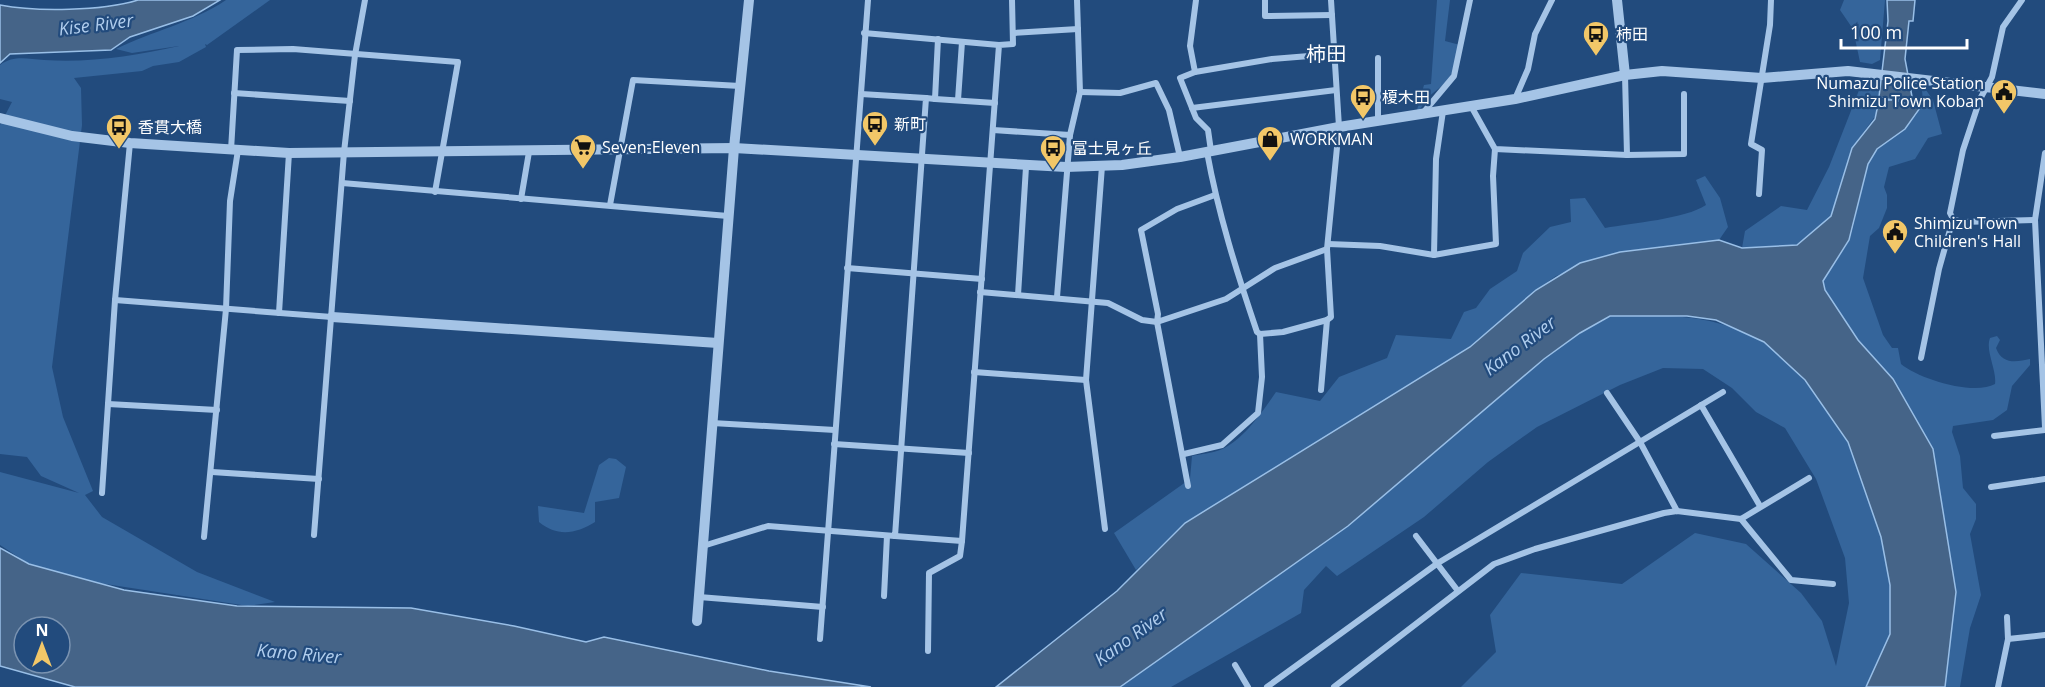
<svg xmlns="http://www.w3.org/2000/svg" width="2045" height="687" viewBox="0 0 2045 687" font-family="'Open Sans','Noto Sans JP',sans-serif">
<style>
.green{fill:#35659b}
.water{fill:#456488;stroke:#99bfe7;stroke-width:1.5;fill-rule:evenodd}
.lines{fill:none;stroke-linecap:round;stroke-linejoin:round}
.minor{stroke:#a5c4e6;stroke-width:6}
.tertiary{stroke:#a5c4e6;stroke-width:10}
.labels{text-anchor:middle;stroke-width:4.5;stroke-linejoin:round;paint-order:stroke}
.poi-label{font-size:16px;fill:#fff;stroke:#224b7d;text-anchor:start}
.water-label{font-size:18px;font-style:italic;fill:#b1ceee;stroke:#224b7d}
.quarter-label{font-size:20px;fill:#fff;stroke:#224b7d}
</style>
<rect width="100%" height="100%" fill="#224b7d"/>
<g class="green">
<path d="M226 0H270L207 45 205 44 206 47 179 62 153 66 142 71 74 78 81 88 82 125 52 367 63 417 93 491 85 495 102 517 197 572 275 602 248 606 99 583 29 564 0 545V472L79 493 41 476 27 457 0 454V125L12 102 0 99V65C14 55 27 59 44 60 90 63 135 56 179 46L132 53 116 49C152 31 192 23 226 0Z"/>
<polygon points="1437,0 1450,0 1445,41 1460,45 1457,62 1448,81 1428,97 1415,117 1424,85 1431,84"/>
<polygon points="1844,0 1885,0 1880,60 1872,64 1860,62 1853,29 1840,10"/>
<polygon points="1882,79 1876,115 1852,148 1831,216 1797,245 1742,248 1745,231 1781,206 1807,210 1829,167 1863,80"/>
<path d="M1926 90 1933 100 1942 134 1928 138 1915 159 1889 167 1884 187 1887 195V208L1879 228 1870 236 1863 278 1883 335 1892 348H1898L1901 364C1919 379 1974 396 1995 384 1997 370 1985 351 1990 338L1997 336 2000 340 1996 348C2002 365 2017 362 2030 359V365L2012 386 2007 410 1993 420 1953 426 1952 432 1960 456 1963 488 1976 504V519L1970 534 1981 595 1970 628 1960 687H1945L1956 592 1933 449 1893 379 1858 340 1825 290 1823 281C1827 265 1844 254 1850 238 1860 211 1857 173 1877 150 1892 132 1927 120 1922 91Z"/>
<path d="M1705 176 1720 198 1728 227 1719 240 1620 252 1556 276 1536 290 1470 347 1185 523 1136 570 1114 533 1190 479 1192 456C1201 454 1212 453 1220 450 1244 440 1262 412 1276 392L1320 401 1339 377 1387 358 1396 335 1451 339 1464 312 1476 308 1490 289 1517 271 1523 253 1550 227 1571 222 1570 199 1585 198 1605 228C1632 223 1685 219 1706 205L1696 180Z"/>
<path d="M1610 316C1669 316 1707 312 1760 340 1786 354 1837 417 1849 443 1870 490 1899 582 1890 633 1887 650 1874 671 1866 687H1461L1496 652 1490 615 1521 573 1622 584 1695 533 1746 544 1801 593 1822 621 1836 666 1849 603 1845 558 1816 479 1785 428 1756 412 1732 388 1703 369 1663 368 1620 385 1537 427 1488 462 1424 517 1337 576 1326 566 1304 590 1301 613 1171 687H1120L1348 526 1544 359 1580 333Z"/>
<path d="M609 458 616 459 626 467 619 498 595 502V522C576 534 557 537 539 522L538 506 584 513 599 465Z"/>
</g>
<g class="water">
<path d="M138 0H220L193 16 130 37 111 50 10 54 0 63V5C36 12 103 11 138 0Z"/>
<polygon points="1887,0 1915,0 1913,21 1909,21 1905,59 1913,102 1900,98 1898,101 1920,108 1905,129 1877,149 1868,164 1849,240 1823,281 1825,290 1858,340 1893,379 1933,449 1956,592 1945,687 1866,687 1890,634 1890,585 1881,537 1848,442 1805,380 1764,342 1716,320 1687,316 1610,316 1580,333 1544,359 1348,526 1120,687 996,687 1117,591 1185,523 1470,347 1536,290 1580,263 1620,252 1719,240 1742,248 1797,245 1831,216 1852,148 1875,119 1879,100 1892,100 1879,97 1888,21"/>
<path d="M0 548 29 564 124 590 237 606 411 608 514 626 586 642 604 637 769 671 871 687H75L0 666ZM24 627H60V663H24Z"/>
</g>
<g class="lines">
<g class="minor">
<polyline points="1196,0 1190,46 1195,72 1180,78 1196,118 1208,130 1211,151"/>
<polyline points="1265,0 1265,16 1332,15"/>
<polyline points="2022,0 2003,27 1992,77 1980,99 1963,150 1950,213 1953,219 1962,222 2035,220"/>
<polyline points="864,33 999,45"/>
<polyline points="1013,33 1078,29"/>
<polyline points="1195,72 1272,59 1334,54"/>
<polyline points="1625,75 1627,155"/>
<polyline points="1080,92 1120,93 1156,83 1169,110 1180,157"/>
<polyline points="234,93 350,101"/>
<polyline points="926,98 935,99 938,39"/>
<polyline points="935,99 995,103"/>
<polyline points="1515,99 1528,69 1535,34 1552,0"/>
<polyline points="958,100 962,42"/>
<polyline points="1471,106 1495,149 1627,155 1684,154 1684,94"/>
<polyline points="1192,108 1336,90"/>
<polyline points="1423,113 1454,76 1470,0"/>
<polyline points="1378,121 1378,58"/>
<polyline points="993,130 1070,135"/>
<polyline points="231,150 237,50 293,49 458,62 435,192"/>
<polyline points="2045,153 2035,220 2045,427"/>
<polyline points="1102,166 1086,380 1105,529"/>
<polyline points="342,183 728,216"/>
<polyline points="1759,194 1762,150 1751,144 1770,25 1771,0"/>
<polyline points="1215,195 1177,209 1141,230 1158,314 1157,322 1226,299 1275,268 1327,249"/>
<polyline points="521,199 529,152"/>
<polyline points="610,205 633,80 740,86"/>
<polyline points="1328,244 1380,246 1434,255 1496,244 1493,176 1495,149"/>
<polyline points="1434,255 1436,159 1443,111"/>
<polyline points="847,268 982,279"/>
<polyline points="980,292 1108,303 1142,320 1157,322 1188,486"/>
<polyline points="1018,295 1026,167"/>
<polyline points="1057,297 1070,135 1080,92 1077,0"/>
<polyline points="115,300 332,317"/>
<polyline points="279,313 289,153"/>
<polyline points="1260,334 1283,332 1327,320"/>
<polyline points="1921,358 1939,269 1953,219"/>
<polyline points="974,372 1086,380"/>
<polyline points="1321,390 1327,320 1331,317 1327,249 1339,127 1331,0"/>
<polyline points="1607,393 1640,442 1677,511"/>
<polyline points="108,404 217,410"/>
<polyline points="1701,405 1760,506"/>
<polyline points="712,423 835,430"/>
<polyline points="1994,436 2045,430"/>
<polyline points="834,444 969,453"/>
<path d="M1184 454 1222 445 1258 413 1262 377 1260 334 1257 332C1237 273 1218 213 1207 152"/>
<polyline points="212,472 319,479"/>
<polyline points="1991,487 2045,479"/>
<polyline points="102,493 115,300 130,143"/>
<polyline points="1741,519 1791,580 1833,584"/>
<polyline points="314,535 344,152 355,55 365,0"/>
<polyline points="895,536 962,541"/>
<polyline points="1416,536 1458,591"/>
<polyline points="204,537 226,309 230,201 238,150"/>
<polyline points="703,546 768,526 895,536 926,98 861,94"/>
<polyline points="884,596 887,536"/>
<polyline points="699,597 823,607"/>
<polyline points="820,639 868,0"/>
<polyline points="2008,639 2045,635"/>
<polyline points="928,651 929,573 960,556 962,541 999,45 1013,44 1012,0"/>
<polyline points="1235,665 1248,687"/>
<polyline points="1267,687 1438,563 1723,392"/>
<polyline points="1334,687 1494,564 1535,549 1664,513 1677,511 1741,519 1809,478"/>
<polyline points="1998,687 2008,639 2007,617"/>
</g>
<g class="tertiary">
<polyline points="1617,0 1625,75"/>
<polyline points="0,118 72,136 130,143 289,153 734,148 1066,167 1122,165 1180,157 1339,127 1515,99 1625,75 1662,71 1762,78 1848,71 2045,94"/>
<polyline points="332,317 718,343"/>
<polyline points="697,621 734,148 749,0"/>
</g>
</g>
<defs>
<g id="bus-pin" transform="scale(1.35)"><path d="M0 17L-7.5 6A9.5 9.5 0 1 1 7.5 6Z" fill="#f2c768" stroke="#224b7d"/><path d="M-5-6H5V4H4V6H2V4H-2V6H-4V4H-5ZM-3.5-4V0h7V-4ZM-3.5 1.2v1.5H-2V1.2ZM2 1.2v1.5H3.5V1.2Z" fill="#111"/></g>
<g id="civic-pin" transform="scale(1.35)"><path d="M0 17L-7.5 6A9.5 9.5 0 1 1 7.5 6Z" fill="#f2c768" stroke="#224b7d"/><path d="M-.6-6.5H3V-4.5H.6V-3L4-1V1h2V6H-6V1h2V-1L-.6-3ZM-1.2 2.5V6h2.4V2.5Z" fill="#111"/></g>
<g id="shop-pin" transform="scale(1.35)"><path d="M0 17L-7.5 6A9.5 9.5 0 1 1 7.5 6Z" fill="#f2c768" stroke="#224b7d"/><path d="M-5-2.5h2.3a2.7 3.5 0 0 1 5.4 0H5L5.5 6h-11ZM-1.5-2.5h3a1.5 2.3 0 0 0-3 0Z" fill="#111"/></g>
<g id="supermarket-pin" transform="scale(1.35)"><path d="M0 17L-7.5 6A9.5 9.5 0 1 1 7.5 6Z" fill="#f2c768" stroke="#224b7d"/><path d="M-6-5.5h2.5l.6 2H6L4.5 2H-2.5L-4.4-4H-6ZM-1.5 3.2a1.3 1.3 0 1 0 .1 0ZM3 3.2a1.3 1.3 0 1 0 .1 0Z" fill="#111"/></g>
</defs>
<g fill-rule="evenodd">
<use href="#bus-pin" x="1596" y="34"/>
<use href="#civic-pin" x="2004" y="92"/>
<use href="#bus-pin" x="1363" y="97"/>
<use href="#bus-pin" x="875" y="124"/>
<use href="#bus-pin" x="119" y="127"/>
<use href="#shop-pin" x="1270" y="139"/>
<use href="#supermarket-pin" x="583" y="147"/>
<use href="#bus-pin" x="1053" y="148"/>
<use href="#civic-pin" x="1895" y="232"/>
</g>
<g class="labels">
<g class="poi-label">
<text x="1616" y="40">柿田</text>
<text x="1984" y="89" text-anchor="end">Numazu Police Station<tspan x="1984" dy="18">Shimizu Town Koban</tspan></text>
<text x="1382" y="103">榎木田</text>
<text x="894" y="130">新町</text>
<text x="138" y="133">香貫大橋</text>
<text x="1290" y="145">WORKMAN</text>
<text x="602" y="153">Seven-Eleven</text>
<text x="1072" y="154">富士見ヶ丘</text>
<text x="1914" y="229">Shimizu Town<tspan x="1914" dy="18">Children's Hall</tspan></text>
</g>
<g class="water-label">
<text transform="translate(96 25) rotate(-7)" y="6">Kise River</text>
<text transform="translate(1520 346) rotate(-37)" y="6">Kano River</text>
<text transform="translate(1131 637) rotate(-36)" y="6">Kano River</text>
<text transform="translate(299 654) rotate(5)" y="6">Kano River</text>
</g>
<g class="quarter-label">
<text x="1326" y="61">柿田</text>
</g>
</g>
<g transform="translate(42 645)"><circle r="28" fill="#224b7d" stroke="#7a93b1" stroke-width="1.5"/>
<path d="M0-4.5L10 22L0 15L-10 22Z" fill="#f2c768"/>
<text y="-9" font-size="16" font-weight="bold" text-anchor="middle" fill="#ffffff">N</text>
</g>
<path d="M1841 39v9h126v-9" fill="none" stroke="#ffffff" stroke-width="3"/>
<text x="1850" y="39" font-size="18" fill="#ffffff" stroke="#224b7d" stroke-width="4.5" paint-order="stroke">100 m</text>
</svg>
